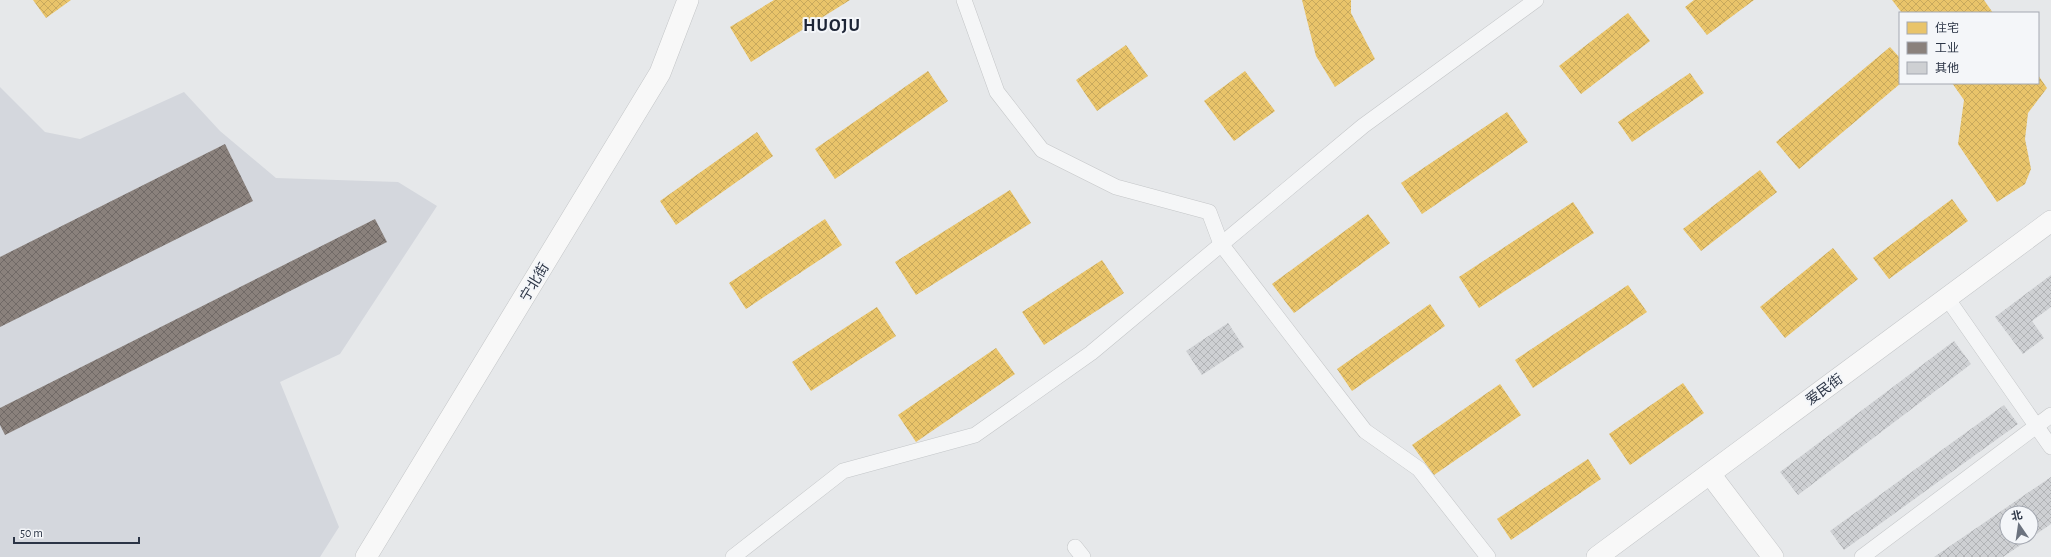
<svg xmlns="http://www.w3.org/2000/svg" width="2051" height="557" viewBox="0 0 2051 557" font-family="'Alegreya Sans','Noto Sans SC',sans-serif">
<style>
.built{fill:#d4d7dd}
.homes{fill:url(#homes-cross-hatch)}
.industry{fill:url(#industry-cross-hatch)}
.building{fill:url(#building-cross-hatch);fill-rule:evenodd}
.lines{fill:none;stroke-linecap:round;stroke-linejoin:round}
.street-casing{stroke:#c4c6c8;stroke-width:16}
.secondary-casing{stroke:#c4c6c8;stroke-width:22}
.street{stroke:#f5f6f7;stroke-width:15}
.secondary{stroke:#f8f8f8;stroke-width:21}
.labels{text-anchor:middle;stroke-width:4;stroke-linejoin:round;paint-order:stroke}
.street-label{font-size:14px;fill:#2b3445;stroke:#f4f6f9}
.district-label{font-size:18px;font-weight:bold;letter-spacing:1px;fill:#1d2536;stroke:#f4f6f9}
</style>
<defs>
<pattern id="homes-cross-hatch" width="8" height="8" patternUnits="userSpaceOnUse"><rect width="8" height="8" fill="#e9c46a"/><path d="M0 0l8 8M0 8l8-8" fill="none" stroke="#c8a95d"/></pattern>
<pattern id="industry-cross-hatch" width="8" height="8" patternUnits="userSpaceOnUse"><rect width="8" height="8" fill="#8a817c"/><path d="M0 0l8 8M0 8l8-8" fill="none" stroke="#716a67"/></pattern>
<pattern id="building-cross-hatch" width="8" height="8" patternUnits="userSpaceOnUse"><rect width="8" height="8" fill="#ced0d3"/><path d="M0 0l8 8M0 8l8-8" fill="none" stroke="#b1b3b6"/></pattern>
</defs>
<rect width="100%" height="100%" fill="#e6e8ea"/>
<polygon class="built" points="0,87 45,132 80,139 184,92 220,131 276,178 398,182 437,206 340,354 280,382 339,527 320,557 0,557"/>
<g class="homes">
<polygon points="33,0 71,0 46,18"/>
<polygon points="774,0 850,0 751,62 730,27"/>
<polygon points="1302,0 1351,0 1351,13 1375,59 1335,87 1316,56"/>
<polygon points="1694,0 1754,0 1707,35 1685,7"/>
<polygon points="1892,0 1984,0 1993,13 1902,13"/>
<polygon points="1628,13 1650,41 1581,94 1559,66"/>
<polygon points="1126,45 1148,76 1097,111 1076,80"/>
<polygon points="1890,47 1900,58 1901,83 1799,169 1776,142"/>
<polygon points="928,71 948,101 835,179 815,149"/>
<polygon points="1245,71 1275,111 1234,141 1204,101"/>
<polygon points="1690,73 1704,93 1632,142 1618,122"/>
<polygon points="2038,75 2047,88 2028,113 2025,139 2031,169 2025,184 1997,202 1958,144 1964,100 1952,83 2038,83"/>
<polygon points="1507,112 1528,142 1422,214 1401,183"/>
<polygon points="757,132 773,156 676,225 660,201"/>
<polygon points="1760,170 1777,192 1701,251 1683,229"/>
<polygon points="1010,190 1031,223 916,295 895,262"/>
<polygon points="1952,199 1968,221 1889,279 1873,258"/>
<polygon points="1573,202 1594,233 1479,308 1459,277"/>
<polygon points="1368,214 1390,243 1294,313 1272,284"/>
<polygon points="825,219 842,245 746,309 729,283"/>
<polygon points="1833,248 1858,279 1785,338 1760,307"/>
<polygon points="1102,260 1124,293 1044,345 1022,312"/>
<polygon points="1628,285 1647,312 1533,388 1515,360"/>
<polygon points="1430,304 1445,326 1352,391 1337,369"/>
<polygon points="877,307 896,336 811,391 792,362"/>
<polygon points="996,348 1015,374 916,442 898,415"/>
<polygon points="1683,383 1704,413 1630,465 1609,434"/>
<polygon points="1500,384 1521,415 1434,475 1412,445"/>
<polygon points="1588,459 1601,479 1511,540 1497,519"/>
</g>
<g class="industry">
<polygon points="225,144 253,201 0,327 0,257"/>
<polygon points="375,219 387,242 5,435 0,425 0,408"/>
</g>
<g class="building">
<polygon points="2051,275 2051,307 2032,321 2044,338 2023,354 1995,317"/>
<polygon points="1228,323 1244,347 1202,375 1186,351"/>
<polygon points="1954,341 1971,364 1798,495 1780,472"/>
<polygon points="2004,405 2018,424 1844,550 1830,531"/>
<path d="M2051 477V524L2003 557H1934ZM2007 513H2031V537H2007Z"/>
</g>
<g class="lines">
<g class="street-casing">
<g id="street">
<polyline points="964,0 997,92 1042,150 1116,187 1209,212 1221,244 1365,431 1419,469 1488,557"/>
<polyline points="1947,298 2051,447"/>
<polyline points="1075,547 1083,557"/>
<polyline points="733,557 843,471 975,435 1091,353 1363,126 1536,0"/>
<polyline points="1862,557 2051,415"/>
</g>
</g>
<g class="secondary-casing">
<g id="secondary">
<polyline points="1710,474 1773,557"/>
<polyline points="366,557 660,73 688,0"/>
<polyline points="1597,557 2051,221"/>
</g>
</g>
<use href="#street" class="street"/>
<use href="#secondary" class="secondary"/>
</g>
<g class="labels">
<g class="street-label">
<text transform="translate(534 282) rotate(-59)" y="5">宁北街</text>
<text transform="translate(1824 389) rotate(-36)" y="5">爱民街</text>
</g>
<g class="district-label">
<text x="832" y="31">HUOJU</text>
</g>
</g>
<rect x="1899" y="12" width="140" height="72" fill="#f4f6f9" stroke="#a4a8b1"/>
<rect x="1907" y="22" width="20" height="12" fill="#e9c46a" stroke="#a4a8b1"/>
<text x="1935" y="32" font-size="12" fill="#2b3445">住宅</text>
<rect x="1907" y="42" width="20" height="12" fill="#8a817c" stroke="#a4a8b1"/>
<text x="1935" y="52" font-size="12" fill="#2b3445">工业</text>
<rect x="1907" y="62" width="20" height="12" fill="#ced0d3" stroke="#a4a8b1"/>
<text x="1935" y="72" font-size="12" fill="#2b3445">其他</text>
<g transform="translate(2019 525) rotate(347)"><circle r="19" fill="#f4f6f9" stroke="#a4a8b1"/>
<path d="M0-3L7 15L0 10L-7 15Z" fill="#6c737f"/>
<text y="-6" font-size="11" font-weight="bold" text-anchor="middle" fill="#2b3445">北</text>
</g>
<path d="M14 537v6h125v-6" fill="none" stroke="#2b3445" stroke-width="2"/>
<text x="20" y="537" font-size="12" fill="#2b3445" stroke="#f4f6f9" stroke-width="3" paint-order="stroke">50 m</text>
</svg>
